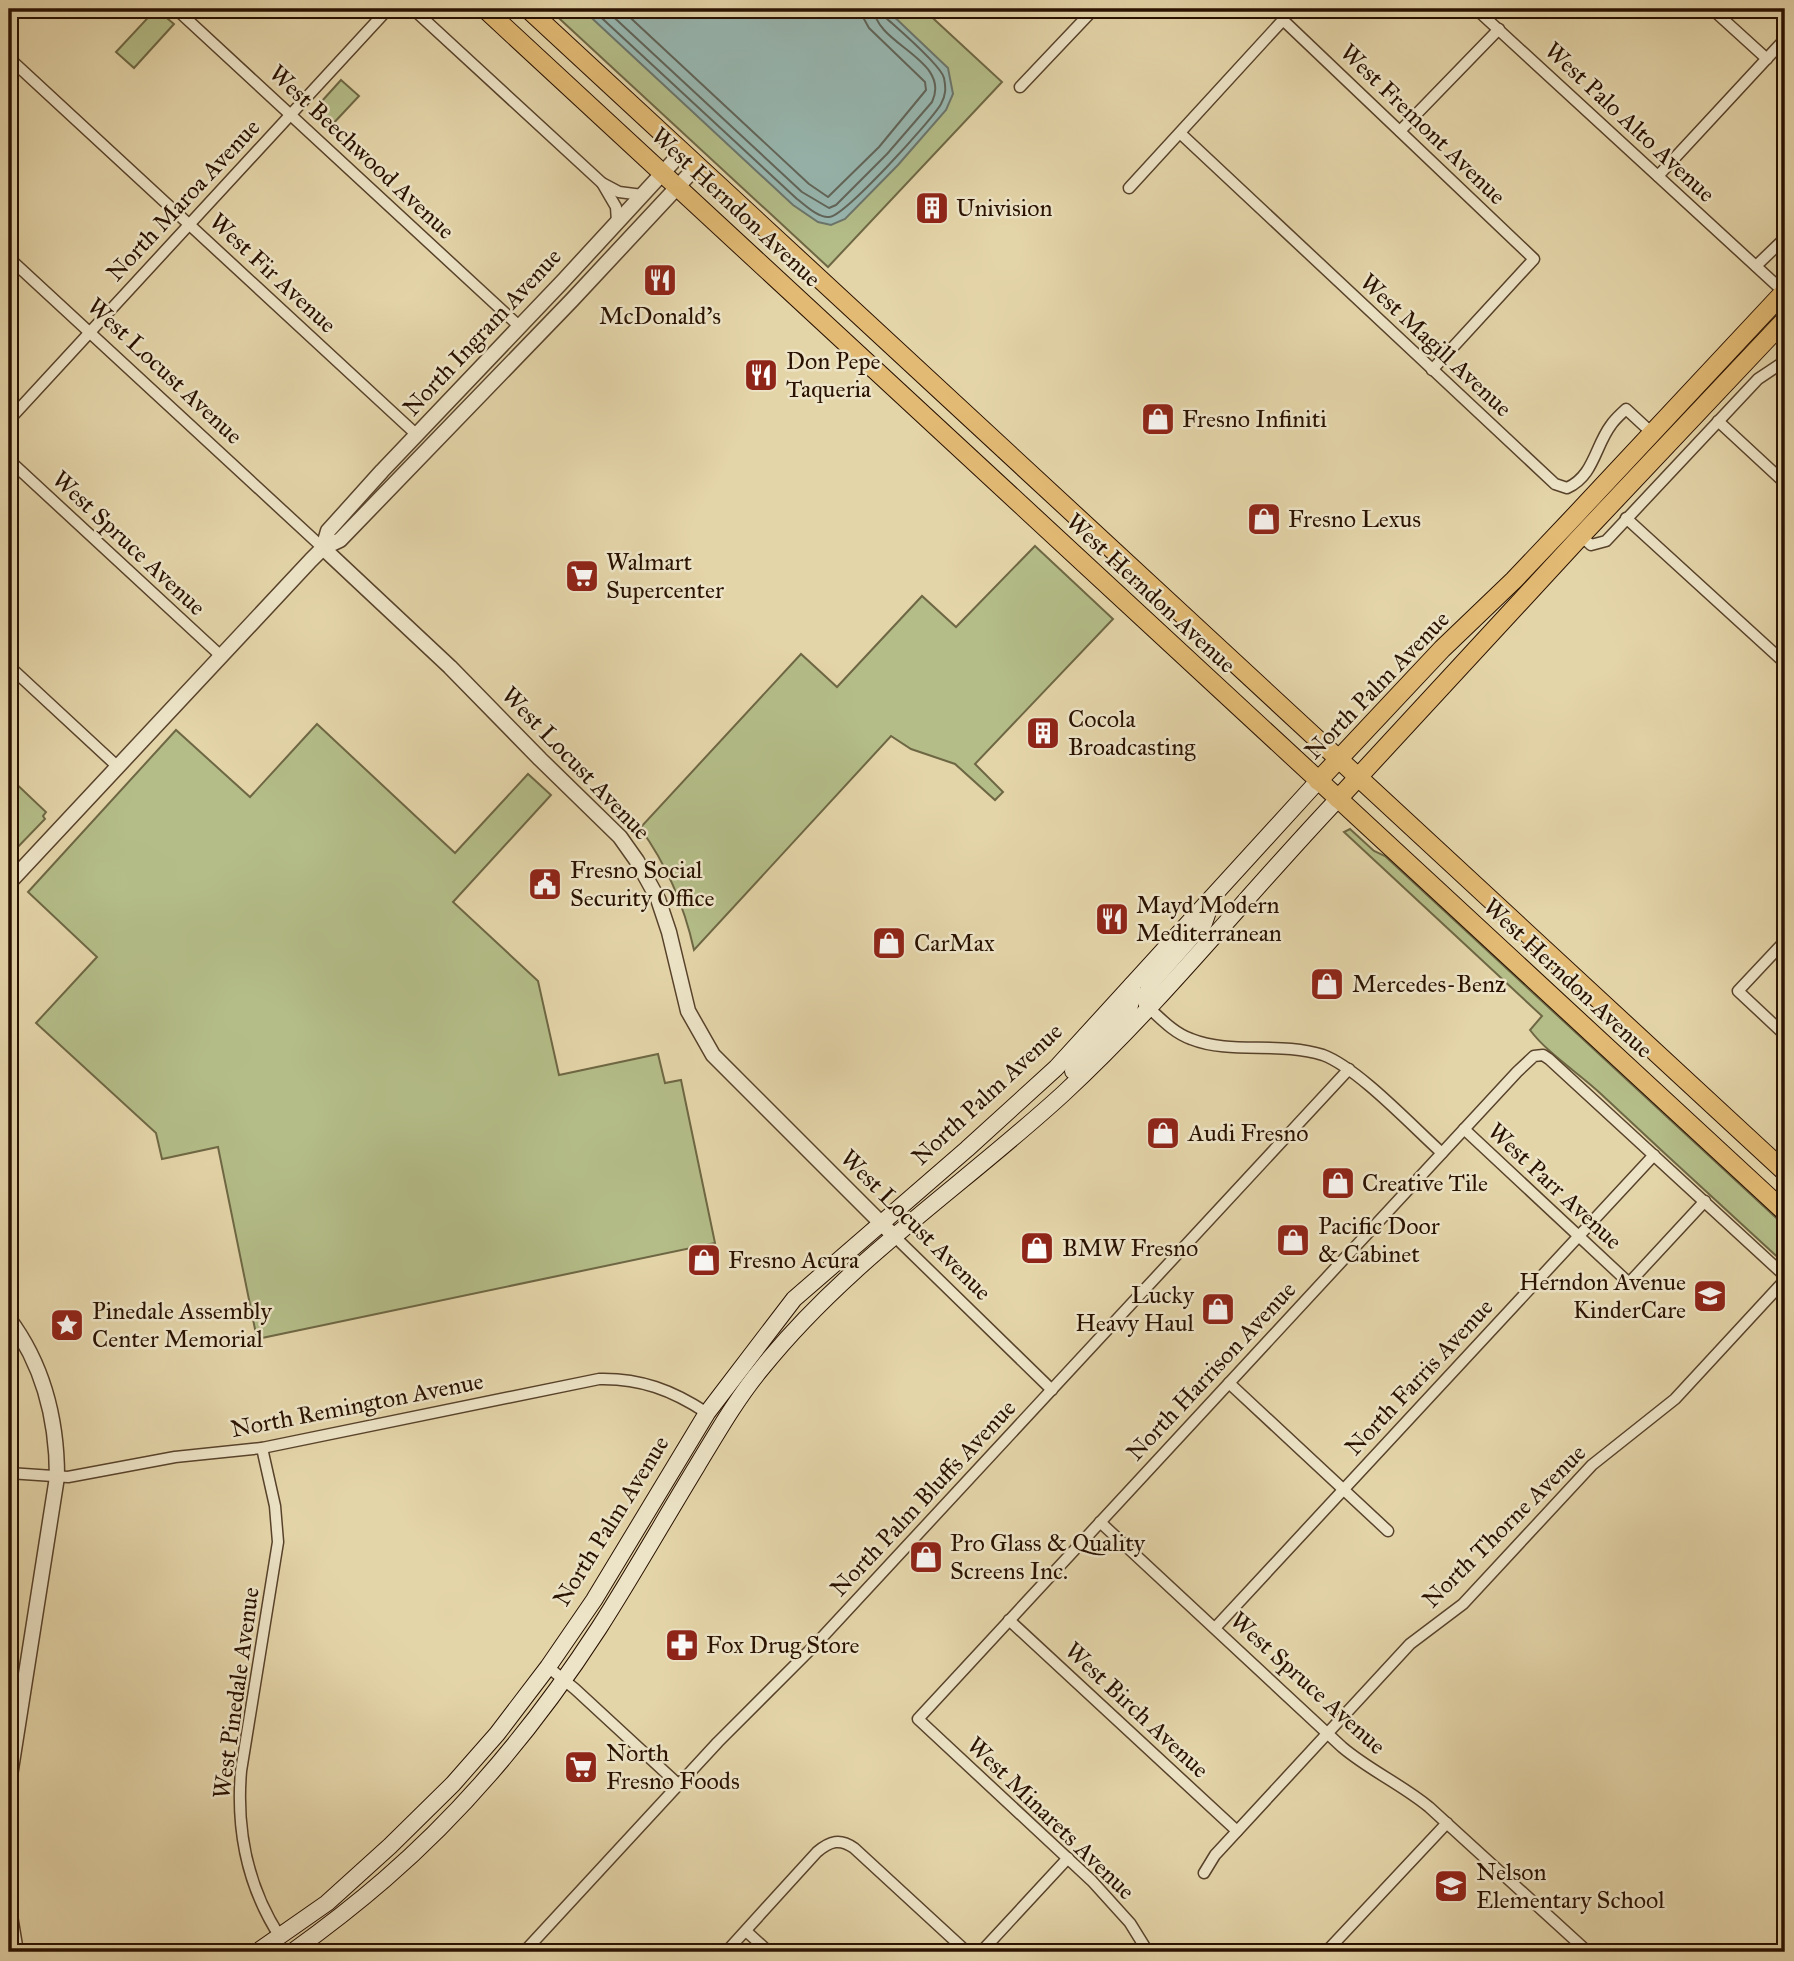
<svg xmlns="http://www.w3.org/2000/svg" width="1794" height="1961" viewBox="0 0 1794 1961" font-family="'IM FELL Great Primer',serif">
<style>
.green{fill:#b4bd88;stroke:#6e6744;stroke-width:2}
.water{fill:#97b7b1;stroke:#6b756b;stroke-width:2}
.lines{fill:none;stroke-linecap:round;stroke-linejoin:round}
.shore{stroke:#606459;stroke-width:2}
.minor-casing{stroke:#58422b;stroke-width:13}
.tertiary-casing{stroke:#58422b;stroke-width:17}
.secondary-casing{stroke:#291101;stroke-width:18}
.primary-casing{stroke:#291101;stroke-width:20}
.minor{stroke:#ede4c7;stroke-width:10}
.tertiary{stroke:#ede4c7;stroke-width:14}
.secondary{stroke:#ede4c7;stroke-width:16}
.primary{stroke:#e2ba74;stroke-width:18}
.labels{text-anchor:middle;stroke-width:5;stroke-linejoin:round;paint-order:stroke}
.street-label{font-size:24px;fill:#291101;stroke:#ede4c7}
.poi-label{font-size:24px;fill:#291101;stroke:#ede4c7;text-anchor:start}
</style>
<rect width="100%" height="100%" fill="#e4d5a9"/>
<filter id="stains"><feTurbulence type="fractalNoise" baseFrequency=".00286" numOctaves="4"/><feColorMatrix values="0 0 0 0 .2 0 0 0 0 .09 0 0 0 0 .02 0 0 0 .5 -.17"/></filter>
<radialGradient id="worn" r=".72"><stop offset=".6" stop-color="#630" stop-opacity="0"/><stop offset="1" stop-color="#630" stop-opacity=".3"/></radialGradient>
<g class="green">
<polygon points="156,9 174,24 134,68 116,52"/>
<polygon points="549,9 923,9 1002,82 828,267"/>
<polygon points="341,80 359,96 329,128 312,112"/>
<path d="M1035 546 1113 619 975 764 1003 792 995 800 955 764 911 749 891 736 694 950C684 905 667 865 640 828L801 654 837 687 922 596 956 627Z"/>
<polygon points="317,724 455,853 528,774 551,795 453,902 538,981 559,1075 658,1054 665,1083 681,1080 715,1243 257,1339 218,1147 162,1159 156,1133 36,1023 97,957 28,892 176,730 250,797"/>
<polygon points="9,777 46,812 43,816 45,819 12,853 9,850"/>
<path d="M1350 829 1374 851 1385 856 1785 1226V1264C1724 1208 1662 1151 1601 1094 1579 1073 1548 1054 1530 1030L1542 1016 1344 832Z"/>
</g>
<polygon class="water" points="582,9 886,9 948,68 953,94 946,110 898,165 845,219 831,225 818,222 793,205"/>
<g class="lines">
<g class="shore">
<path d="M592 9 797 199C805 205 818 218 829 217 844 217 932 120 941 104 946 95 946 88 944 78 941 65 897 28 885 17L882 9"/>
<path d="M605 9 802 192 829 208 836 205 887 154 932 102C952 60 876 45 874 9"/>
<polyline points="621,9 809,184 828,197 879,147 926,90 925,82 869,28 864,19 863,9"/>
</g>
<g class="minor-casing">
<g id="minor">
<polyline points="176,9 519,326"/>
<polyline points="413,9 602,183 619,192 642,195"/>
<polyline points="1476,9 1785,293"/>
<polyline points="1712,9 1767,59"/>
<polyline points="9,58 417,435"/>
<polyline points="1020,87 1094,9"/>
<polyline points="1400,131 1499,29"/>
<path d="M1180 133 1555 484 1567 488C1594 476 1595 446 1611 425 1615 419 1621 414 1626 409L1652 433"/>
<polyline points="1658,176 1785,39"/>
<polyline points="602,183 616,207 617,222"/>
<polyline points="1129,188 1283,20 1534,259 1432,370"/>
<polyline points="9,258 323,548"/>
<polyline points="1756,266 1785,238"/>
<polyline points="9,420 388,9"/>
<polyline points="1718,421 1785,483"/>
<polyline points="9,460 221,656"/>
<polyline points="1626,518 1785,663"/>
<polyline points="1581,536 1591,545 1606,541 1758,379 1785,361"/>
<polyline points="9,666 118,767"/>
<polyline points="1785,941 1738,991 1785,1035"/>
<path d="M1148 1007C1161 1019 1174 1033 1191 1039 1231 1055 1280 1041 1323 1055 1358 1068 1412 1126 1442 1153"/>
<polyline points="1464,1129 1629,1283 1705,1201"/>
<polyline points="894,1236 1052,1390"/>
<polyline points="1229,1383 1388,1531"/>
<path d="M262 1448 275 1506 278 1542 241 1771C236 1831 247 1886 280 1937"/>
<path d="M9 1473 68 1477 175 1457 262 1448 599 1379C640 1378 672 1390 707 1413"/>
<path d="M1100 1522 1342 1747C1369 1770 1401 1784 1429 1807L1588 1952"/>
<polyline points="1009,1620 1237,1831"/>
<polyline points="1215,1628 1654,1155"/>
<polyline points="548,1667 575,1689 679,1785"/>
<polyline points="9,1690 23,1692"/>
<polyline points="1204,1873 1215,1855 1410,1644 1463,1604 1592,1465 1675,1399 1785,1280"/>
<polyline points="746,1931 769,1952"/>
<polyline points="524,1952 718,1742 815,1645 1349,1069"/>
<path d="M726 1952 817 1852C830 1841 840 1838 854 1848L967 1952"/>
<polyline points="981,1952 1068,1858"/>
<polyline points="1148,1952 1130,1923 1092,1881 918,1719 1517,1072 1534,1056 1543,1055 1549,1059 1785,1276"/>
<polyline points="1326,1952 1447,1823"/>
</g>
</g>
<g class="tertiary-casing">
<g id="tertiary">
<polyline points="323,548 450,667 540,759 620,837 637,861 658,899 669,932 688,1011 713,1055 894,1236"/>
<polyline points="323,548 328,531 382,471 564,280 682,152"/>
<polyline points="9,883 311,560 323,548 340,540 572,300 697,166"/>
<path d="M9 1319C44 1366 57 1419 57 1477L9 1782"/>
<polyline points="9,1910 16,1952"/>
</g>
</g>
<g class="secondary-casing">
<g id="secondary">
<polyline points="1148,1007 1145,999 1150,984 1204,923 1212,900"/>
<polyline points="1073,1071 1129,1009 1133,994 1132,985"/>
<polyline points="257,1952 327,1903 390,1846 453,1784 497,1734 548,1667 594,1600 707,1413 794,1299 967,1149 1056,1068 1318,781"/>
<path d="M292 1952C324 1929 355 1905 385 1879 467 1808 540 1719 599 1628 633 1575 664 1520 697 1466 717 1433 737 1398 762 1368 848 1261 964 1185 1064 1093 1162 1002 1246 896 1338 799"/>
</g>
</g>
<g class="primary-casing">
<g id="primary">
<polyline points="485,9 1785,1212"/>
<polyline points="528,9 1785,1172"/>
<polyline points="1318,781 1442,649 1514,580 1569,522 1785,291"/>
<polyline points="1338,799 1581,536 1785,320"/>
</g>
</g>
<use href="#minor" class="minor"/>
<use href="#tertiary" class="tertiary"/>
<use href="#secondary" class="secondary"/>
<use href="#primary" class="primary"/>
</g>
<defs>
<g id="building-square" transform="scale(1.75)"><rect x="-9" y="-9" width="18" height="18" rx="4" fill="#8f2418" stroke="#ede4c7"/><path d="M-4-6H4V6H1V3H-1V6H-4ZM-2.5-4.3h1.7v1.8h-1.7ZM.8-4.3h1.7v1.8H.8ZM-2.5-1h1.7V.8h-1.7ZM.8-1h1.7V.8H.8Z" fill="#fff"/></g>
<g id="restaurant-square" transform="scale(1.75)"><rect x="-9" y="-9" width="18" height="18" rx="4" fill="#8f2418" stroke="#ede4c7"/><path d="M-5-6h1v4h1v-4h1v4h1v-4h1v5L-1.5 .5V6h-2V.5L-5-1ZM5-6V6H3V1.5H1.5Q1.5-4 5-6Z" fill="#fff"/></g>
<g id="shop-square" transform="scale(1.75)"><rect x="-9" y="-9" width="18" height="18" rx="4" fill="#8f2418" stroke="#ede4c7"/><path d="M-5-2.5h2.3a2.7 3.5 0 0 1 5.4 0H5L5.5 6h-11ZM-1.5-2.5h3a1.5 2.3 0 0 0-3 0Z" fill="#fff"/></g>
<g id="supermarket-square" transform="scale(1.75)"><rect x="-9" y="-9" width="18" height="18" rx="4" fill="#8f2418" stroke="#ede4c7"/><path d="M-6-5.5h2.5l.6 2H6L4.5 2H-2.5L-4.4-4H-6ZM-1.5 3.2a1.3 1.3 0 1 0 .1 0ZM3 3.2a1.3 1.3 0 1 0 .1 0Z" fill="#fff"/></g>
<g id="civic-square" transform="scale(1.75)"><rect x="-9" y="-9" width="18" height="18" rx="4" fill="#8f2418" stroke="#ede4c7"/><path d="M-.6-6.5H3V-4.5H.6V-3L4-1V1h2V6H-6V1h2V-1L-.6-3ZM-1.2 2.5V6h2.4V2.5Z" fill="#fff"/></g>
<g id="school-square" transform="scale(1.75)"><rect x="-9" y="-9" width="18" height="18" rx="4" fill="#8f2418" stroke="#ede4c7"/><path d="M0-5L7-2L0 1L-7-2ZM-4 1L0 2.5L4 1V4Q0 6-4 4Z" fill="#fff"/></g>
<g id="sight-square" transform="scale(1.75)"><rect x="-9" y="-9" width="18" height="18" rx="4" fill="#8f2418" stroke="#ede4c7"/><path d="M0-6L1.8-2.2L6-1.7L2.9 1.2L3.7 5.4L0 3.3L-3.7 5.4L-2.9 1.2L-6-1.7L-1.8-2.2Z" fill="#fff"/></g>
<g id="pharmacy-square" transform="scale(1.75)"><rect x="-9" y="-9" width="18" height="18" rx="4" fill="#8f2418" stroke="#ede4c7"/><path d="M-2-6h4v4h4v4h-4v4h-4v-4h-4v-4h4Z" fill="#fff"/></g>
</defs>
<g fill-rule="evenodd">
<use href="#building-square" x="932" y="208"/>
<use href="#restaurant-square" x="660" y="280"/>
<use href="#restaurant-square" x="761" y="375"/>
<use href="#shop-square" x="1158" y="419"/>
<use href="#shop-square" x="1264" y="519"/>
<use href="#supermarket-square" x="582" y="576"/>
<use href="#building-square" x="1043" y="733"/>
<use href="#civic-square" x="545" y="884"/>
<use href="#restaurant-square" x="1112" y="919"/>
<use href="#shop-square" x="889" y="943"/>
<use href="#shop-square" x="1327" y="984"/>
<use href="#shop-square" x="1163" y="1133"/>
<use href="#shop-square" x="1338" y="1183"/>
<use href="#shop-square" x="1293" y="1240"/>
<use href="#shop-square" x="1037" y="1248"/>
<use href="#shop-square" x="704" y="1260"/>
<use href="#school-square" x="1710" y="1296"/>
<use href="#shop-square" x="1218" y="1309"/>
<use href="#sight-square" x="67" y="1325"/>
<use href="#shop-square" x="926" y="1557"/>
<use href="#pharmacy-square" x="682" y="1645"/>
<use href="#supermarket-square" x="581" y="1767"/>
<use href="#school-square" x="1451" y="1886"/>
</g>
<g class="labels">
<g class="street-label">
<text transform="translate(1630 122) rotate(43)" y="8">West Palo Alto Avenue</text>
<text transform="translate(1423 124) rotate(44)" y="8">West Fremont Avenue</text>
<text transform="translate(362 152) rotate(43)" y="8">West Beechwood Avenue</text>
<text transform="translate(183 200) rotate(-47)" y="8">North Maroa Avenue</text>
<text transform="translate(736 207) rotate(43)" y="8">West Herndon Avenue</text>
<text transform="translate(273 273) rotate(43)" y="8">West Fir Avenue</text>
<text transform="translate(482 332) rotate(-47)" y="8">North Ingram Avenue</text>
<text transform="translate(1436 345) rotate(43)" y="8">West Magill Avenue</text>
<text transform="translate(165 371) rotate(43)" y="8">West Locust Avenue</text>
<text transform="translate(129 543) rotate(43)" y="8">West Spruce Avenue</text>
<text transform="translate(1151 593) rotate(43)" y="8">West Herndon Avenue</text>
<text transform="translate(1377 685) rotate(-46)" y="8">North Palm Avenue</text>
<text transform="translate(576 763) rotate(46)" y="8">West Locust Avenue</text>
<text transform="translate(1568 978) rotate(43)" y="8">West Herndon Avenue</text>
<text transform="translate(987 1094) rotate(-43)" y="8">North Palm Avenue</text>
<text transform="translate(1555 1186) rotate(43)" y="8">West Parr Avenue</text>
<text transform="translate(916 1225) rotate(45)" y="8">West Locust Avenue</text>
<text transform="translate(1211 1371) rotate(-47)" y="8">North Harrison Avenue</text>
<text transform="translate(1419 1377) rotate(-47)" y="8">North Farris Avenue</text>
<text transform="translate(357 1405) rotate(-11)" y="8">North Remington Avenue</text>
<text transform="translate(923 1498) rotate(-47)" y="8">North Palm Bluffs Avenue</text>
<text transform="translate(611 1521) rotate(-58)" y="8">North Palm Avenue</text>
<text transform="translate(1504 1526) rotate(-45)" y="8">North Thorne Avenue</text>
<text transform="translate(1308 1683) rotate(42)" y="8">West Spruce Avenue</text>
<text transform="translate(236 1693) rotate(-82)" y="8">West Pinedale Avenue</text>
<text transform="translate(1137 1710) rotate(43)" y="8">West Birch Avenue</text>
<text transform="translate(1051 1818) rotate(44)" y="8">West Minarets Avenue</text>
</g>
<g class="poi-label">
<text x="956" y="216">Univision</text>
<text x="660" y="324" text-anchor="middle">McDonald's</text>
<text x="786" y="369">Don Pepe<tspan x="786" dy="28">Taqueria</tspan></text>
<text x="1182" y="427">Fresno Infiniti</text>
<text x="1288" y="527">Fresno Lexus</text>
<text x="606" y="570">Walmart<tspan x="606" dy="28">Supercenter</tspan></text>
<text x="1068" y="727">Cocola<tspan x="1068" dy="28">Broadcasting</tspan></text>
<text x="570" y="878">Fresno Social<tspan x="570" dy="28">Security Office</tspan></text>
<text x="1136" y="913">Mayd Modern<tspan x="1136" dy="28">Mediterranean</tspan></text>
<text x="914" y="951">CarMax</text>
<text x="1352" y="992">Mercedes-Benz</text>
<text x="1188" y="1141">Audi Fresno</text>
<text x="1362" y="1191">Creative Tile</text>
<text x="1318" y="1234">Pacific Door<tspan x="1318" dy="28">&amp; Cabinet</tspan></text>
<text x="1062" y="1256">BMW Fresno</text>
<text x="728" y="1268">Fresno Acura</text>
<text x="1686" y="1290" text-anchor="end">Herndon Avenue<tspan x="1686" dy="28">KinderCare</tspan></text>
<text x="1194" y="1303" text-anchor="end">Lucky<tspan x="1194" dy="28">Heavy Haul</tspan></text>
<text x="92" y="1319">Pinedale Assembly<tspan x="92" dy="28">Center Memorial</tspan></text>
<text x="950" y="1551">Pro Glass &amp; Quality<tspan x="950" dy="28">Screens Inc.</tspan></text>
<text x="706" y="1653">Fox Drug Store</text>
<text x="606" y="1761">North<tspan x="606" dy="28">Fresno Foods</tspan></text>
<text x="1476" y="1880">Nelson<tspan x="1476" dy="28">Elementary School</tspan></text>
</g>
</g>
<rect width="1794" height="1961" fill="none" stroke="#e4d5a9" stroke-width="35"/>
<rect x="10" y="10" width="1773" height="1940" fill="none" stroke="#291101" stroke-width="3.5"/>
<rect x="18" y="18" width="1759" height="1926" fill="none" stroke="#291101" stroke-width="2"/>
<rect width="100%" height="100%" filter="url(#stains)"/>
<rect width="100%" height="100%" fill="url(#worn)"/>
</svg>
